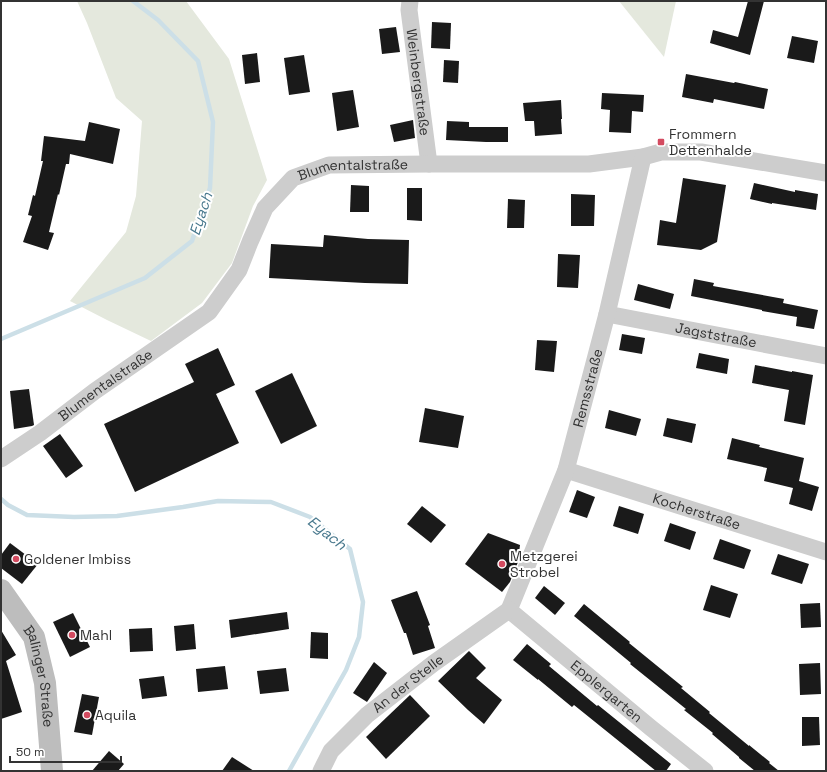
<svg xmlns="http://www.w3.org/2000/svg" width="827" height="772" viewBox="0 0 827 772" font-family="'Space Grotesk',sans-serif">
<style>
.green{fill:#e4e8dd}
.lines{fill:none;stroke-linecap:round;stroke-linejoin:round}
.stream{stroke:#ccdfe7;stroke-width:4.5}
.building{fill:#1a1a1a}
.street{stroke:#cdcdcd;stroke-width:17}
.secondary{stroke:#bdbdbd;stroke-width:22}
.poi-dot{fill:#d34b60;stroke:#fff;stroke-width:1.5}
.labels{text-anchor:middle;stroke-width:4;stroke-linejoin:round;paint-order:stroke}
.street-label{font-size:14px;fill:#333;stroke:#fff}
.poi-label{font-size:14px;fill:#333;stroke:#fff;text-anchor:start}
.water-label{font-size:15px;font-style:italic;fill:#48788d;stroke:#fff}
</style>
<rect width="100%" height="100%" fill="#fff"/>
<g class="green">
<polygon points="77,1 186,1 229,59 267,180 253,206 232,263 202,303 151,341 107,320 70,301 126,232 136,196 142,121 116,98 87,23"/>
<polygon points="619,1 676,1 664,57"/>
</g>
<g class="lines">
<g class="stream">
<polyline points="1,339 145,278 192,241 210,188 213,122 198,61 158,20 133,1"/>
<polyline points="1,499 8,505 27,515 74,517 117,516 183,507 218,501 271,502 310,517 350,549 363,602 359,637 346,670 289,771"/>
</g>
</g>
<g class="building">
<polygon points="748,1 764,1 750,55 710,43 713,30 738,37"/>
<polygon points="432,22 451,23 450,49 431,48"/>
<polygon points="396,27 400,52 382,54 379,29"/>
<polygon points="792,36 818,41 814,63 787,58"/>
<polygon points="257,53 260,82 245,84 242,55"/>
<polygon points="304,55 310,92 289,95 284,58"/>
<polygon points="444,60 459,61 458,83 443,82"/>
<polygon points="686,74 734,83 735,82 768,89 764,109 714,99 713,103 682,97"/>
<polygon points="353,90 359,127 337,131 332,93"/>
<polygon points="602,93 644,95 643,112 632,111 631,133 609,132 610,110 601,109"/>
<polygon points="561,100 562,119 561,119 562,134 535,136 534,121 525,121 523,103"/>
<polygon points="413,120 415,138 394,142 390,125"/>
<polygon points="447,121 469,122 469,127 508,127 508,142 486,142 446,140"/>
<polygon points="89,122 120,129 113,164 70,154 69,164 66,164 59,195 58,194 49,232 54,233 48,250 23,242 32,216 28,215 33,195 35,196 43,161 41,161 44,136 85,141"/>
<polygon points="683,178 726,185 717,242 701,250 657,245 660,220 676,223"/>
<polygon points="754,183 795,192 795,190 818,194 816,210 772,203 772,204 750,199"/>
<polygon points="351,185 369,186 369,212 350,212"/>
<polygon points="407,188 422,188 422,221 407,220"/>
<polygon points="571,194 595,195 594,226 571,226"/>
<polygon points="508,199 525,200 524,228 507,228"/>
<polygon points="324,235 368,239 409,240 408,284 365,283 269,278 271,244 323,247"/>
<polygon points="558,254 580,255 578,288 557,287"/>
<polygon points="694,279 714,283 713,286 784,299 783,303 818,310 814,329 796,326 797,317 762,311 762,310 691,296"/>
<polygon points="638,284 674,294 670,309 634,300"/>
<polygon points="622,334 645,338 642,354 619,350"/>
<polygon points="537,340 557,341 554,372 535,370"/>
<polygon points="218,348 235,385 216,394 239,443 135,492 104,424 194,382 185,364"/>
<polygon points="699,353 729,359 727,374 696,368"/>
<polygon points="755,365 792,372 792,371 813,375 805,425 784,421 789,390 752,383"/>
<polygon points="292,373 317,426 281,444 255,391"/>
<polygon points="29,389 34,425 32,426 14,429 10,391"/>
<polygon points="425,408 464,416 458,448 419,442"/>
<polygon points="609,410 641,419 636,436 605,428"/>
<polygon points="667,418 696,424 692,443 663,436"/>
<polygon points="60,434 83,466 66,478 43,446"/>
<polygon points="732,438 760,445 759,447 804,458 799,481 819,487 812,511 789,504 793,488 764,481 767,468 727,459"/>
<polygon points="577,490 595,497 587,518 569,512"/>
<polygon points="422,506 446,525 431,543 407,524"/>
<polygon points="619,506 644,514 638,534 613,526"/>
<polygon points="670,523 696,532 690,550 664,541"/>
<polygon points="488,533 520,545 518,562 510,582 502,592 465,564"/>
<polygon points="720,539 751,550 744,569 713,559"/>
<polygon points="10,543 38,564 22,584 1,568 1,555"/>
<polygon points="778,554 809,564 802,584 771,574"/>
<polygon points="711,585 738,594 730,618 703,610"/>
<polygon points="544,586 565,603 555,615 535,598"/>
<polygon points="417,591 430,625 428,626 435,648 413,655 406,633 404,633 391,600"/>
<polygon points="820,603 821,627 801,628 800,604"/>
<polygon points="584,604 630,642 629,643 683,687 681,688 710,712 709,713 749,746 749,745 770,762 769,763 779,771 755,771 739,758 739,757 712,734 713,733 684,710 686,709 630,664 631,663 574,616"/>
<polygon points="287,612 289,629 231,638 229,620"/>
<polygon points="73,613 90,647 70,657 53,622"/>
<polygon points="194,624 196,649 176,651 174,626"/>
<polygon points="152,628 153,651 130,652 129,629"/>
<polygon points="1,630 16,655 6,661 22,712 1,719"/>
<polygon points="311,632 328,633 328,659 310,658"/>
<polygon points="527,644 551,664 549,666 597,706 598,705 671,764 666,771 656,771 574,705 572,707 538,679 538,680 513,660"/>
<polygon points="469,651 486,668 476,678 502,700 484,724 468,710 438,681"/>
<polygon points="374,662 387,673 367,702 353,693"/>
<polygon points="820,663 821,694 800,695 799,664"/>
<polygon points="225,666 228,689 198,692 196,669"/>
<polygon points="286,668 289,691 260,694 257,671"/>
<polygon points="164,676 167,696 142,699 139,679"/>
<polygon points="82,694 99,697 92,735 74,732"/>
<polygon points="410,695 430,716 386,759 366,737"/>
<polygon points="802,717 819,717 820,745 802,746"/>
<polygon points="109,751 124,764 118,771 92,771"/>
<polygon points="232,757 254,771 222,771"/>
</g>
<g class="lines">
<g class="street">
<path id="s1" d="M410 1 409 10 429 164"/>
<path id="s2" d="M607 314 826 356"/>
<path id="s3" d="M1 459 40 433 95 391 209 312 239 270 250 242 265 208 293 178 329 165 429 164H589L643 157 661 152H701L826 173"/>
<path id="s4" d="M566 470 826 552"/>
<path id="s5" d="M509 610 566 470 607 314 643 157"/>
<path id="s6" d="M509 610 651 728 705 771"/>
<path id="s7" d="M321 771 331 751 367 715 434 663 509 610"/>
</g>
<path class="secondary" id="s8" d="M1 590 34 637 45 683 52 771"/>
</g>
<g class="poi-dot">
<rect x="657" y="138" width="8" height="8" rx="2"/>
<circle cx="16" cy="559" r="4"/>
<circle cx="502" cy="564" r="4"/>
<circle cx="72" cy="635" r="4"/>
<circle cx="87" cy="715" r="4"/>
</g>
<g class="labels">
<g class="street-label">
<text dy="5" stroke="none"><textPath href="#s1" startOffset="82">Weinbergstraße</textPath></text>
<text dy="5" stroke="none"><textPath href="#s3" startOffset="476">Blumentalstraße</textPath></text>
<text dy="5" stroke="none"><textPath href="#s2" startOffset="111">Jagststraße</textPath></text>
<text dy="5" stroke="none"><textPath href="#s3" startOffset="128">Blumentalstraße</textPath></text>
<text dy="5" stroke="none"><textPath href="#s5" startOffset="236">Remsstraße</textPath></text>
<text dy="5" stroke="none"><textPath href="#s4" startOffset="137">Kocherstraße</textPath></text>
<text dy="5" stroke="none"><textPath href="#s8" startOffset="97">Balinger Straße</textPath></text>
<text dy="5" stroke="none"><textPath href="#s7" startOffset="125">An der Stelle</textPath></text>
<text dy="5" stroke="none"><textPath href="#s6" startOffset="127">Epplergarten</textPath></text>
</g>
<g class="poi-label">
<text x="669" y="139">Frommern<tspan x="669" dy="16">Dettenhalde</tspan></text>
<text x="510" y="561">Metzgerei<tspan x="510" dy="16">Strobel</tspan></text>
<text x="24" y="564">Goldener Imbiss</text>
<text x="80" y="640">Mahl</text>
<text x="95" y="720">Aquila</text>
</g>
<g class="water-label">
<text transform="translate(201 214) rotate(-72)" y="5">Eyach</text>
<text transform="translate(327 533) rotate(38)" y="5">Eyach</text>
</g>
</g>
<rect width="827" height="772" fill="none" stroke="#333333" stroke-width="4"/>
<path d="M10 756v6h111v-6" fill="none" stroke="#333333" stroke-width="2"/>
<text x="16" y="756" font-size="12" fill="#333333" stroke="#ffffff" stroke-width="3" paint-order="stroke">50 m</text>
</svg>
